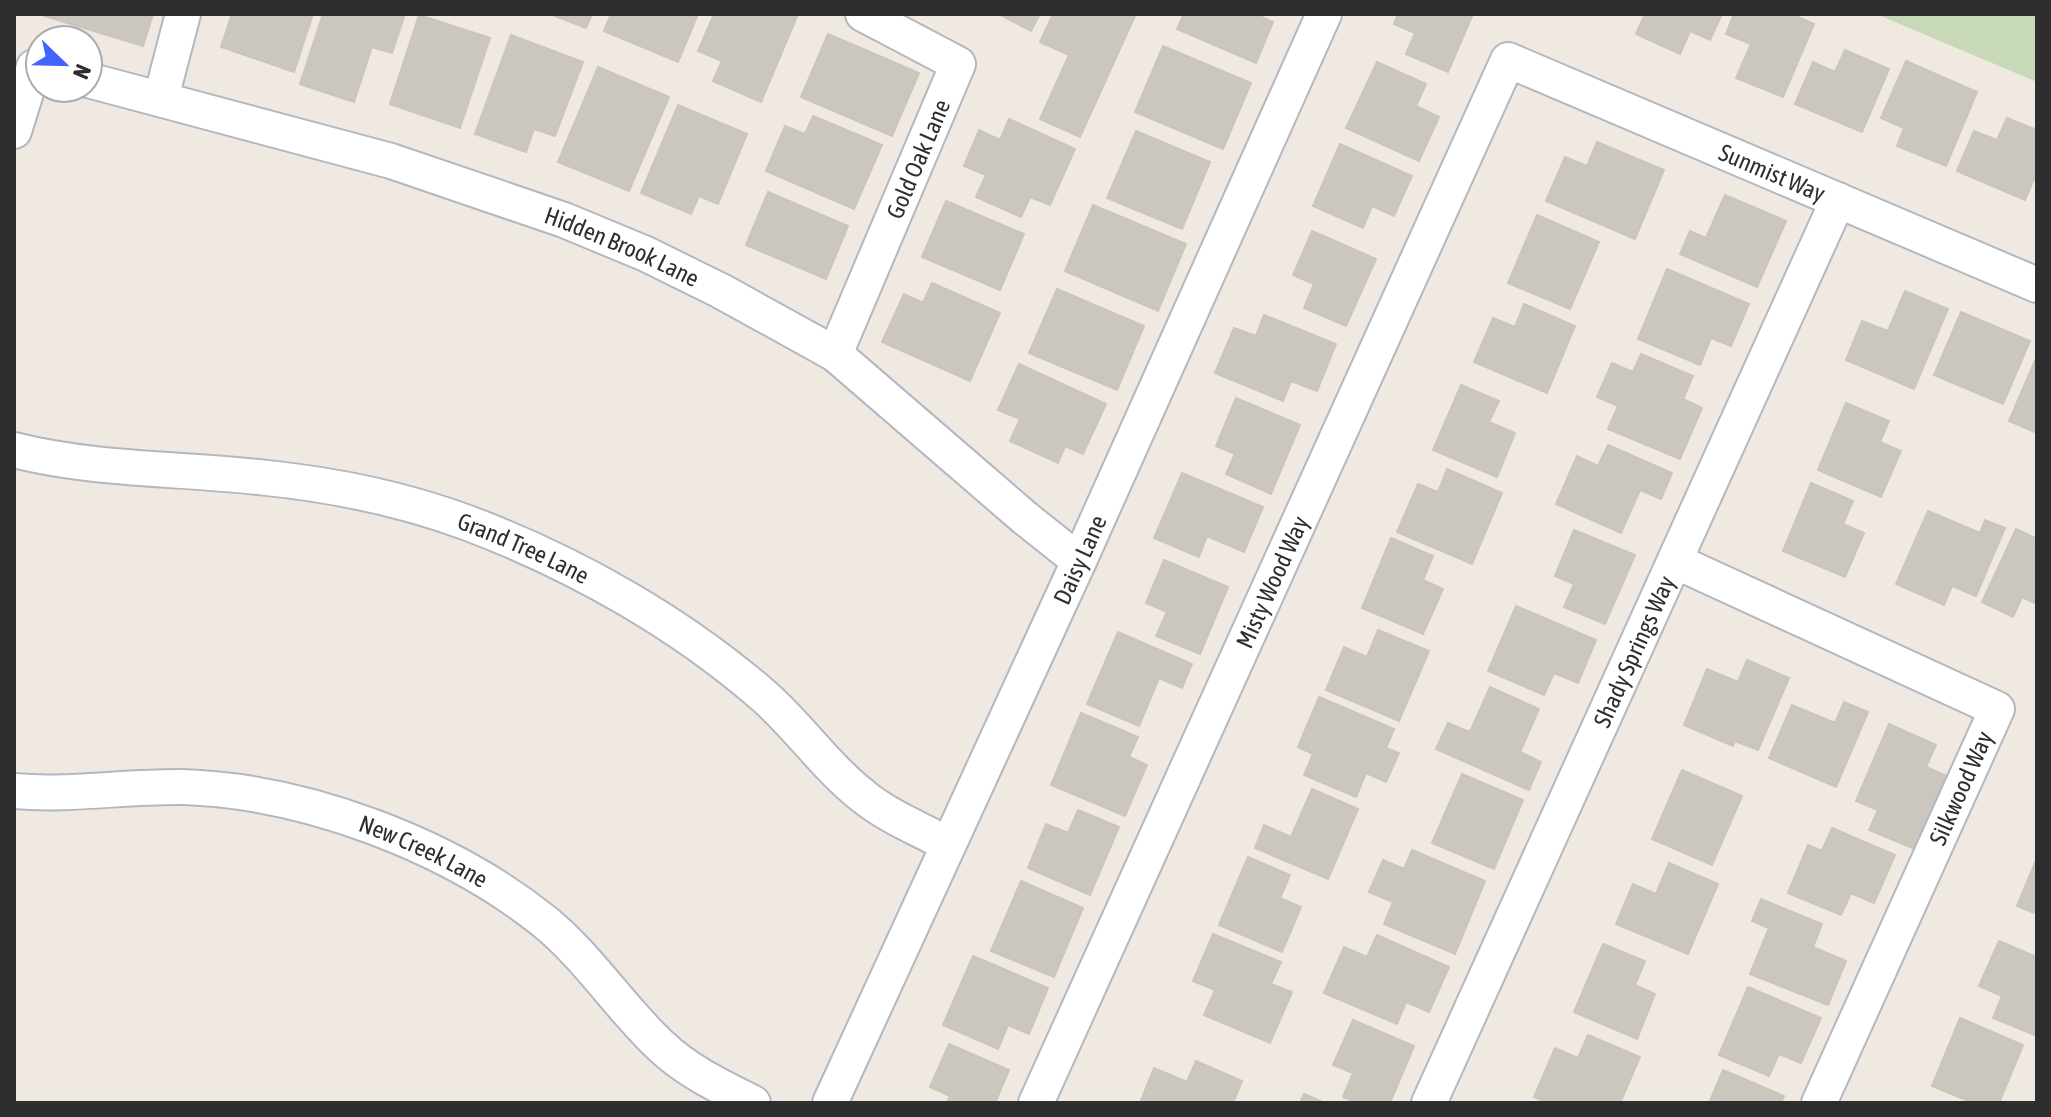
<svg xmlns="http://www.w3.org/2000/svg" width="2051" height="1117" font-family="'Asap Condensed',sans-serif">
	<rect width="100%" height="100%" fill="#efe9e1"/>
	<!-- cemetery -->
	<path fill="#c8d9b8" d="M1876,14H2037V82Z"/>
	<!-- building -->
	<path fill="#cbc7bf" stroke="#cbc5ba" stroke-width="2" d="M45,14H153L143,46L44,16Z
		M232,14H313L294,72L221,47Z
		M323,14H405L392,53L372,47L354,102L300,84Z
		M550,14H592L586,28Z
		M611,14H698L678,62L604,31Z
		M714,14H798L761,102L713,81L722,61L698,51Z
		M999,14H1040L1031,31Z
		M1053,14L1135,16L1080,137L1040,119L1069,55L1040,42Z
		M1184,14H1255L1273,22L1256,63L1177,29Z
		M1398,14H1473L1448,72L1406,54L1415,33L1394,24Z
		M1645,14H1722L1710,40L1690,31L1680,54L1636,34Z
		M1734,14H1791L1814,24L1783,97L1736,78L1751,44L1726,34Z
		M419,15L490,38L460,128L390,104Z
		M828,34L919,73L892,136L801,97Z
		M511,35L583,62L555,136L534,129L526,152L475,134Z
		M1163,46L1251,83L1223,149L1135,112Z
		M1845,50L1889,69L1862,132L1795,104L1813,62L1835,72Z
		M1906,61L1977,92L1946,166L1897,146L1904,128L1881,118Z
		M1377,62L1426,84L1416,106L1439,117L1419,161L1346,128Z
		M598,67L669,97L629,191L558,162Z
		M678,105L747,134L718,204L699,196L691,214L641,193Z
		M813,116L882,145L854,209L766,171L785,126L805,134Z
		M2007,118L2037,130V172L2025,200L1957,171L1974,131L1997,140Z
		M1009,119L1075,149L1050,205L1030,197L1021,217L976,197L986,175L964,166L979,130L1000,140Z
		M1136,131L1210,162L1182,229L1107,198Z
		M1597,142L1664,170L1635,239L1546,201L1565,157L1587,166Z
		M1340,144L1412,176L1394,216L1372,206L1363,228L1313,206Z
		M768,192L848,226L826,279L746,245Z
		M1725,195L1786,221L1757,287L1680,254L1690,231L1706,238Z
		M946,201L1024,234L1000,290L922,257Z
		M1093,205L1186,244L1158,311L1065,271Z
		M1537,215L1599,242L1570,309L1508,283Z
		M1312,231L1376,259L1346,326L1304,308L1314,284L1293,275Z
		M1667,269L1749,304L1731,346L1711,338L1700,365L1638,339Z
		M932,283L1000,313L970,381L882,342L904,294L923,303Z
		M1057,289L1144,326L1117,390L1029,353Z
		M1905,291L1948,309L1914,389L1846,360L1862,321L1888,331Z
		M1524,304L1575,326L1547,393L1474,362L1493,318L1515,327Z
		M1961,312L2030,341L2003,404L1934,375Z
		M1264,315L1336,344L1317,391L1291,381L1283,401L1215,373L1234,328L1256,336Z
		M1641,354L1693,376L1683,399L1702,408L1680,459L1608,429L1618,406L1597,397L1612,363L1633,372Z
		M2037,356V433L2009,421Z
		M1019,364L1106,404L1083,454L1065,446L1058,463L1010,441L1020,419L998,410Z
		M1461,385L1499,401L1489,422L1515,433L1497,477L1433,450Z
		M1236,398L1300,425L1271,494L1226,474L1235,454L1216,446Z
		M1846,403L1889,421L1880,442L1901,451L1881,497L1818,470Z
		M1608,445L1672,473L1661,499L1640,490L1621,533L1556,504L1577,456L1598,466Z
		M1447,469L1502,493L1472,564L1397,532L1418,484L1438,492Z
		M1182,473L1263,507L1244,552L1207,536L1199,557L1154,538Z
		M1811,483L1853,501L1843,524L1864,533L1845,577L1783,551Z
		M1928,511L1980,533L1985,520L2005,528L1976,596L1952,586L1944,605L1896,584Z
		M2016,529L2037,539V604L2022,597L2013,617L1982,602Z
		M1574,530L1635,555L1605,624L1564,607L1574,584L1555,576Z
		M1391,538L1433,556L1423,580L1443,589L1423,634L1362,608Z
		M1164,560L1228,587L1200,654L1156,636L1167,612L1146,603Z
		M1516,606L1596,640L1578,683L1554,673L1544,695L1488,671Z
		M1378,630L1429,651L1399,721L1326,690L1344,647L1367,657Z
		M1118,632L1192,664L1182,688L1159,678L1139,726L1087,704Z
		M1747,660L1789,678L1758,750L1735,741L1733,746L1684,725L1707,669L1738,682Z
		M1490,687L1539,709L1520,752L1541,762L1529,790L1436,749L1448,723L1470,732Z
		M1319,697L1394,729L1386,748L1399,753L1386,782L1366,773L1356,797L1304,775L1313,754L1298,747Z
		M1844,702L1868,712L1836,787L1769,758L1792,705L1835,723Z
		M1081,713L1138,737L1129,757L1147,765L1125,816L1051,785Z
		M1889,724L1936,745L1926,767L1947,776L1915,849L1869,830L1878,810L1856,801Z
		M1682,770L1742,796L1712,865L1652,839Z
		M1462,774L1523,800L1494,869L1432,843Z
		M1312,789L1358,809L1328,879L1255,848L1264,825L1291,837Z
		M1078,810L1119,827L1090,895L1028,868L1046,824L1068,833Z
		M1832,828L1895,855L1874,903L1851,893L1841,915L1788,893L1808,845L1822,851Z
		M1412,850L1485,881L1455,954L1384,924L1393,902L1369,892L1383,860L1404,869Z
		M1248,857L1290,875L1280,898L1301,907L1282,952L1219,925Z
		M2037,858V914L2017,906Z
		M1669,863L1718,884L1688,954L1616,924L1633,884L1656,894Z
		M1021,881L1083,908L1054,977L991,951Z
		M1761,899L1822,924L1813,947L1846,961L1828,1005L1750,974L1769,928L1752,921Z
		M1213,934L1281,962L1271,984L1292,992L1270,1043L1204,1015L1215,990L1193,981Z
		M1377,935L1449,967L1429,1012L1406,1002L1397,1024L1324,993L1344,947L1367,957Z
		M1999,941L2037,957V1036L1993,1018L2002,996L1979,986Z
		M1603,944L1645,961L1635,985L1655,994L1637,1039L1574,1012Z
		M973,956L1048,988L1029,1034L1008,1025L998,1049L943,1025Z
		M1748,987L1821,1018L1801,1063L1779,1054L1769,1076L1719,1055Z
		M1960,1018L2023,1045L1999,1103H1973L1932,1086Z
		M1353,1020L1414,1046L1390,1103H1357L1343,1097L1353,1073L1333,1065Z
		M1588,1035L1640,1057L1620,1103H1549L1534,1097L1555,1048L1578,1058Z
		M949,1044L1009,1070L995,1103H947L950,1096L930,1087Z
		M1196,1061L1242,1081L1233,1103H1140L1154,1068L1187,1082Z
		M1723,1070L1784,1096L1781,1103H1709Z
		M1304,1094L1325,1103H1300Z"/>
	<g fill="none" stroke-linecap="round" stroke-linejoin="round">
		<defs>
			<g id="minor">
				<path id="s1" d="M88,80L391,161L564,220L646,254L721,291L835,354L1025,518L1079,561"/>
				<path d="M161,98L183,14"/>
				<path d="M14,131L34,67"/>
				<path id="s2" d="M835,354L958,64L863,14"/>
				<path id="s3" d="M14,450C97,471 183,468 267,478C335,485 403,499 468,523C574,563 679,622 765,697C800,728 826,767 863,796C887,816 920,829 947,844"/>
				<path d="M1675,561L1997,709L1819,1103"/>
				<path id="s4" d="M14,791C70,796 127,786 183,787C306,791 449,845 545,922C589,958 620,1008 661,1046C687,1071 721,1087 753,1103"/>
				<path id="s5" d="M830,1103L1079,561L1324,14"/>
				<path id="s6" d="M1036,1103L1508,60L2037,285"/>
				<path id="s7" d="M1429,1103L1838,200"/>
			</g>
		</defs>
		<!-- minor casing -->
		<use href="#minor" stroke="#b4b7c1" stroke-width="38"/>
		<!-- minor -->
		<use href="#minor" stroke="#fff" stroke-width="34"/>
	</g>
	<g text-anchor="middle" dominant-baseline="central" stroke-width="7" stroke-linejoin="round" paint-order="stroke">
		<!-- street labels -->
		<g font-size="24" fill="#2e2e2e" stroke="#fff">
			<text stroke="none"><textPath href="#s2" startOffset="212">Gold Oak Lane</textPath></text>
			<text stroke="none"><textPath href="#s6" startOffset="1432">Sunmist Way</textPath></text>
			<text stroke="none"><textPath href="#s1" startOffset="560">Hidden Brook Lane</textPath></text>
			<text stroke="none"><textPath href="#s3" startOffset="522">Grand Tree Lane</textPath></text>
			<text stroke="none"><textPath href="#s5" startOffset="598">Daisy Lane</textPath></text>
			<text stroke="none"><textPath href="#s6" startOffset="572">Misty Wood Way</textPath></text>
			<text stroke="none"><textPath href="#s7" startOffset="496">Shady Springs Way</textPath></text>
			<text transform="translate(1961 788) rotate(-66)">Silkwood Way</text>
			<text stroke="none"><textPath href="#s4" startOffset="420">New Creek Lane</textPath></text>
		</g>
	</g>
	<!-- border -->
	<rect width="2051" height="1117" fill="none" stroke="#2e2e2e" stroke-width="32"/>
	<!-- north arrow -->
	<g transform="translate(64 64) rotate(113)"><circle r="38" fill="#ffffff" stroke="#ababab" stroke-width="2"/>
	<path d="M0-6L14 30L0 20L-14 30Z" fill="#4264fb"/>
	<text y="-12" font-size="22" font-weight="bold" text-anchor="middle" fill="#2e2e2e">N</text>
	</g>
</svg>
